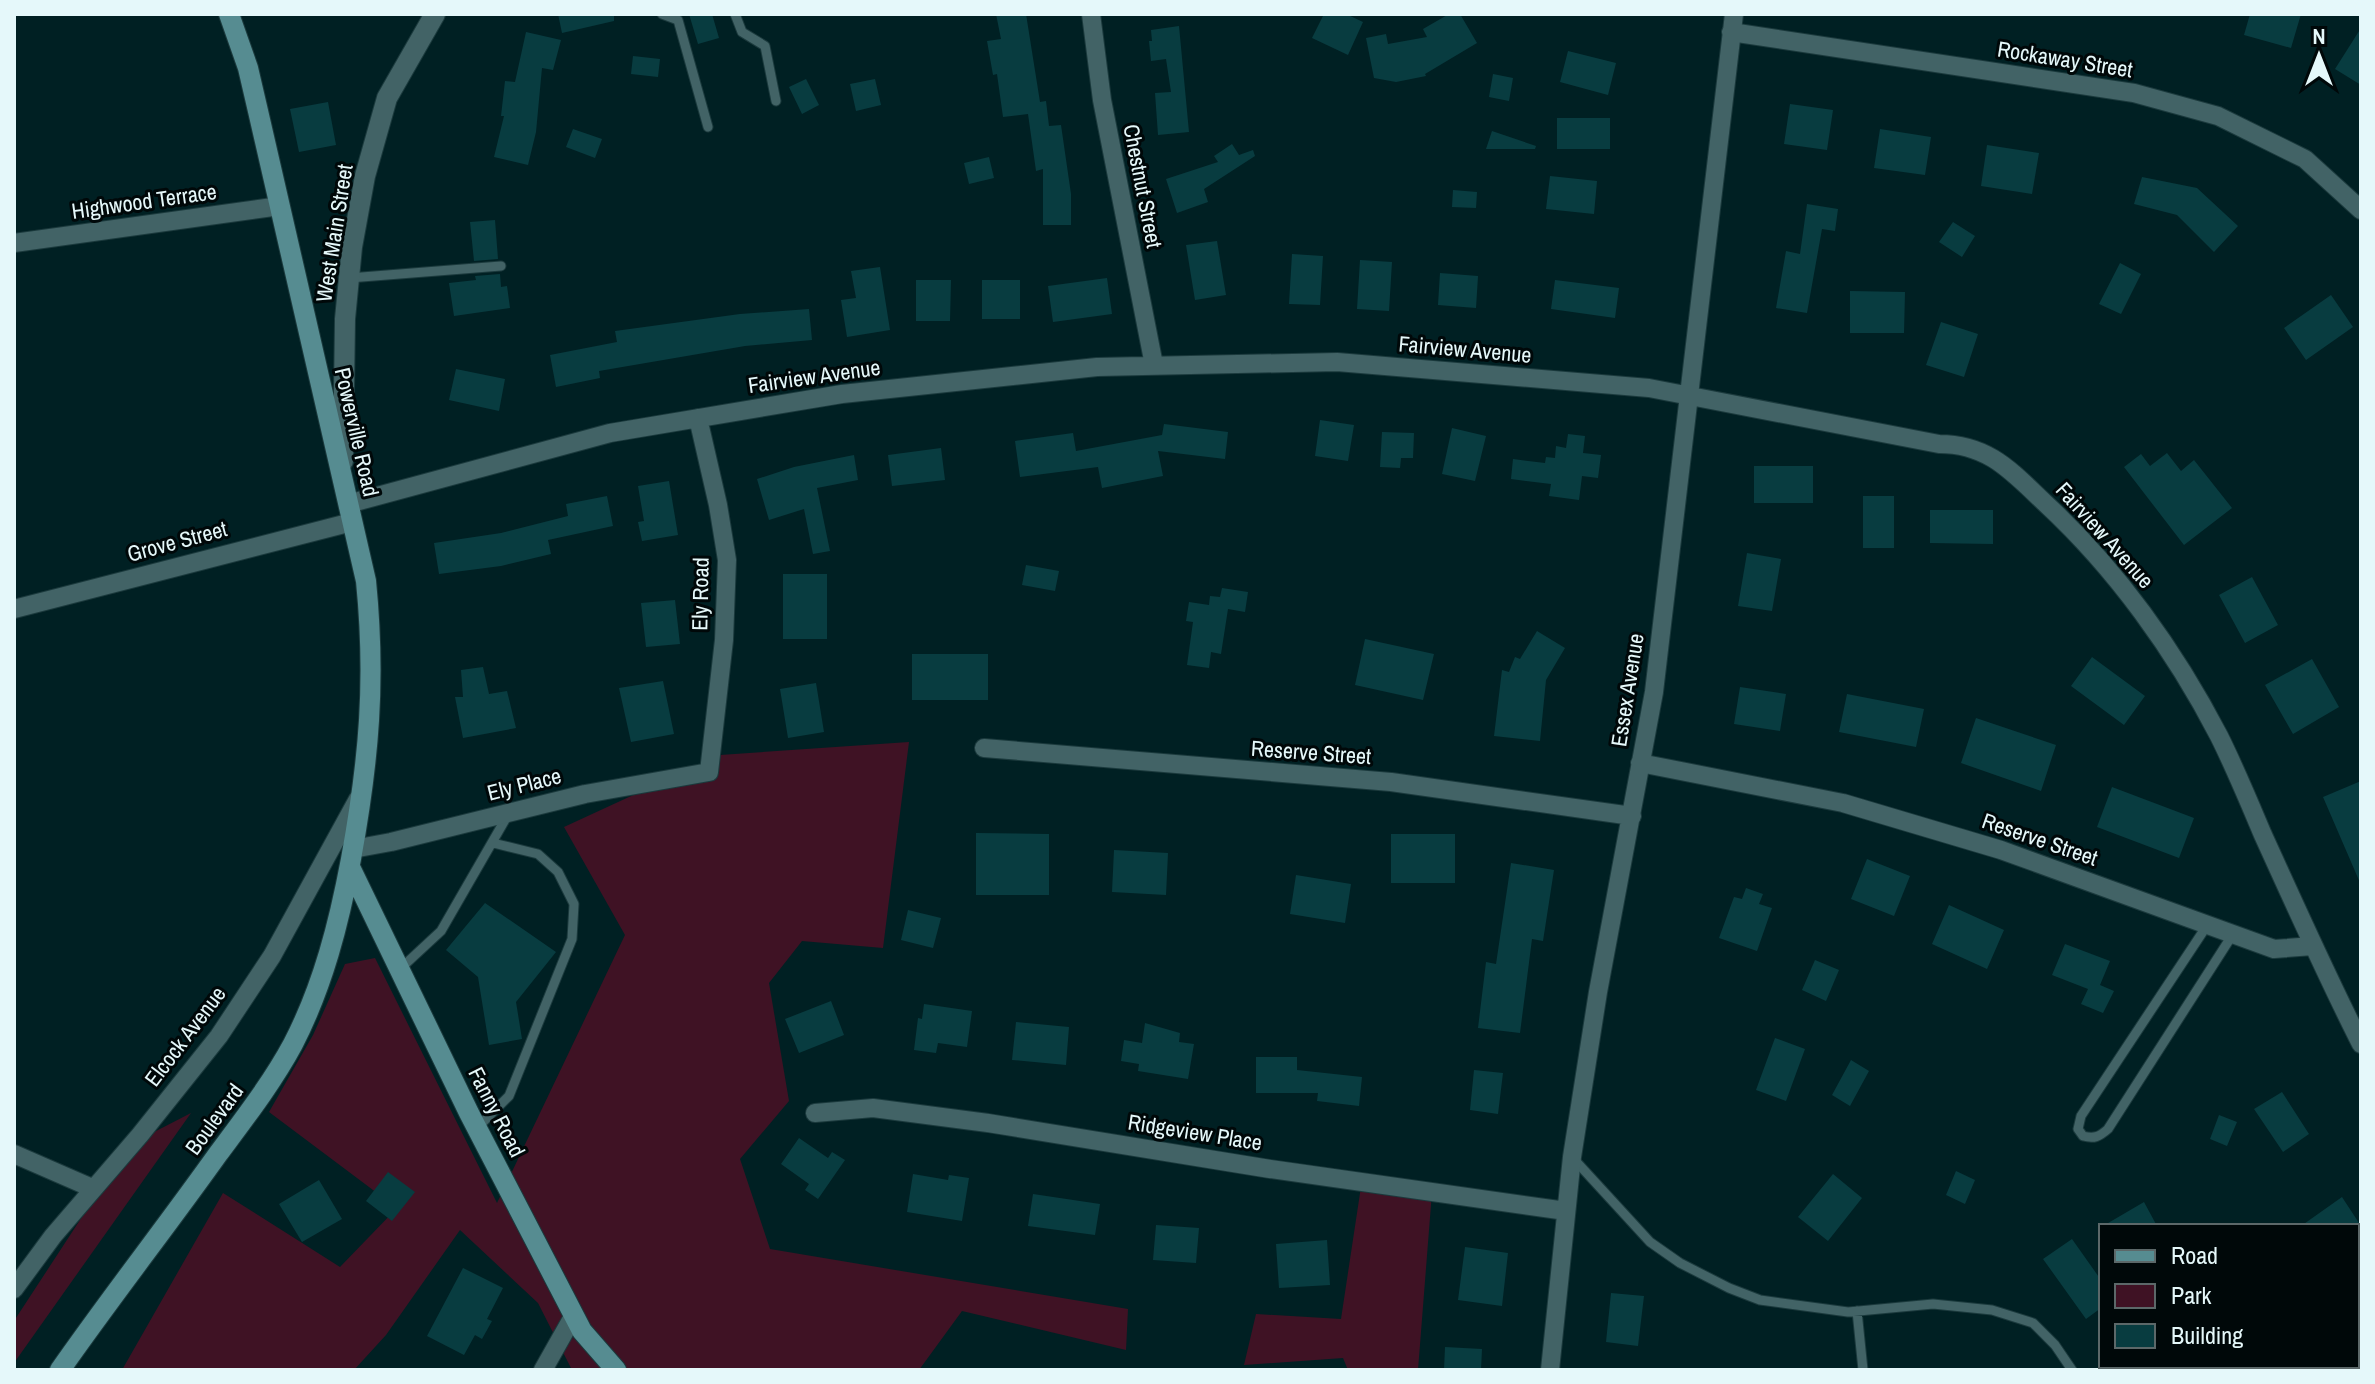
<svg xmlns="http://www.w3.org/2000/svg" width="2375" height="1384" font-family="'Archivo Narrow',sans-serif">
	<rect width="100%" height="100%" fill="#002023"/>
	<!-- green -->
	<path fill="#3f1224" d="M909,742L883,948L802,941L769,983L789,1101L740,1159L770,1249L1128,1309L1126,1350L962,1311L919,1370H572L538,1303L460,1230L386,1335L354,1370H122L223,1193L340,1267L397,1208L269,1112L313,1035L345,964L375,958L497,1203L625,935L564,827L720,755Z
		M191,1113L14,1363V1321L129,1145Z
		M1362,1180L1432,1192L1418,1370H1348L1343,1358L1244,1365L1256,1314L1341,1319Z"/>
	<!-- building -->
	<path fill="#083c40" d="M558,14H614V21L562,33Z
		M689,14H712L719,38L698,44Z
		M996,14H1026L1040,102L1046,101L1049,126L1061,125L1071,194V225H1043V169L1036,171L1028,114L1003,117L997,74L993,75L987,41L1001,39Z
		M1324,14H1346L1363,22L1348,55L1312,38Z
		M1449,14H1460L1477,43L1425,74L1426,76L1396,82L1374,78L1366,38L1386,34L1388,44L1427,37L1423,29Z
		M2250,14H2301L2291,48L2244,35Z
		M1179,26L1189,132L1158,135L1155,93L1171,92L1166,59L1151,61L1149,41H1152L1151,30Z
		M2361,28V85L2335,69Z
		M526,32L561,40L553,70L542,68L536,132L528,165L494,157L504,116H501L505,81L515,82Z
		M1568,51L1616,63L1608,95L1560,82Z
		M633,56L660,59L658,77L631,74Z
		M1493,74L1513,78L1509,101L1489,97Z
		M806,79L819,105L802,114L789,87Z
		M875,79L881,105L856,111L850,84Z
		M328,102L336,145L299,152L290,109Z
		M1790,104L1833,110L1827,150L1784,144Z
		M1557,118H1610V149H1557Z
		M573,129L602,139L595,158L566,147Z
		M1880,129L1931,137L1925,175L1874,168Z
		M1492,131L1536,146L1535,149H1486Z
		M1232,144L1239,155L1253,150L1255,156L1204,189L1208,202L1177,213L1166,179L1218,162L1214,156Z
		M1987,145L2039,153L2032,194L1981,186Z
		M989,157L994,178L969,184L964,163Z
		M1550,176L1597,181L1594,214L1546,209Z
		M2142,177L2197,188L2238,226L2214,252L2177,215L2134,204Z
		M1453,190L1477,192L1476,208L1452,207Z
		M1807,204L1838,209L1835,231L1822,229L1807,313L1776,308L1786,251L1800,254Z
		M495,220L498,259L474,261L470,222Z
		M1953,222L1975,236L1962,257L1939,242Z
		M1217,241L1226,295L1195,300L1186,245Z
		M1292,254L1323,256L1320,305L1289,304Z
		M1360,260L1392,262L1389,311L1357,309Z
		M2120,263L2141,274L2121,314L2099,304Z
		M880,267L890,330L847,337L841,300L856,298L851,271Z
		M1440,273L1478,276L1476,308L1438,305Z
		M500,274L501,287L507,286L510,308L454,316L449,283L476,280L475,276Z
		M1107,278L1112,314L1053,322L1048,286Z
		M916,280H951L950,321H916Z
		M982,280H1020V319H982Z
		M1555,280L1619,288L1615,318L1551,309Z
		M1850,291L1905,292L1904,333H1850Z
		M2331,295L2353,327L2306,360L2284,328Z
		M809,309L812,340L745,346L599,371L600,378L556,387L550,355L617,342L615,331L740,314Z
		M1941,322L1978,334L1964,377L1926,365Z
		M456,369L505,379L499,411L449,400Z
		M1320,420L1354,425L1348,461L1315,456Z
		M1164,424L1228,432L1225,459L1158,451L1163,476L1102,488L1098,467L1020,477L1015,441L1073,433L1076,451L1162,435Z
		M1452,428L1486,436L1475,481L1442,474Z
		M1382,432L1414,433L1413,458H1401L1400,468L1380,467Z
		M1568,434L1585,436L1583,453L1601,455L1598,478L1582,476L1579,500L1549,496L1551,484L1511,479L1513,459L1545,463L1546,457L1555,458L1556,446L1566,448Z
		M941,448L945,480L892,486L888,455Z
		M2167,453L2181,471L2194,460L2232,508L2184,545L2124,467L2141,454L2150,466Z
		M854,455L858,480L817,488L830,551L813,554L804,509L769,520L757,479L794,467Z
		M1754,466H1813V503H1754Z
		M669,481L678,535L642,541L638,522L644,521L638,486Z
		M607,496L613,526L548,540L551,554L501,566L439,574L434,543L501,533L568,516L566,504Z
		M1863,496H1894V548H1863Z
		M1930,510H1993V544L1930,543Z
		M1747,553L1781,559L1772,611L1738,606Z
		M1026,565L1059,571L1055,591L1022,585Z
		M783,574H827V639H783Z
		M2252,577L2278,625L2245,643L2219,595Z
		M1222,588L1248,592L1245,612L1228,609L1221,654L1211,652L1209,668L1187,665L1193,622L1186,621L1189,602L1209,605L1210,596L1220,597Z
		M675,600L680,644L646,647L641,603Z
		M1537,631L1565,648L1546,680L1540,741L1494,736L1502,670L1509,672L1515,657L1520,659Z
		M1365,639L1434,654L1423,700L1355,685Z
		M912,654H988V700H912Z
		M2092,657L2145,696L2124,725L2071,686Z
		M2312,659L2339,707L2293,734L2265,685Z
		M483,667L489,694L507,691L516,728L463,738L455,697H463L461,670Z
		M663,681L674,734L631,742L619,688Z
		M816,683L824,732L788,738L780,689Z
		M1740,687L1786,694L1780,731L1734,724Z
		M1847,694L1924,709L1916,747L1839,732Z
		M1976,718L2056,745L2041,791L1961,763Z
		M2361,781V885L2323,797Z
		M2112,787L2194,818L2179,858L2097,827Z
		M976,833L1049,834V895H976Z
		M1391,834H1455V883H1391Z
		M1114,850L1168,853L1166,895L1112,892Z
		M1867,859L1910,876L1894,916L1851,899Z
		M1511,863L1554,870L1543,941L1532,939L1520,1033L1478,1028L1486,962L1496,964Z
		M1296,875L1351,884L1345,923L1290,914Z
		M1746,888L1763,894L1759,904L1772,908L1757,951L1719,938L1734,897L1742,899Z
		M485,903L556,952L516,1002L522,1039L489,1045L478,977L446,950Z
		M1949,905L2004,930L1987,969L1932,944Z
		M908,910L941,918L933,948L901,940Z
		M2065,944L2110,961L2100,985L2114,991L2103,1013L2081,1004L2088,989L2052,975Z
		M1815,960L1839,970L1826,1001L1802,990Z
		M831,1001L844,1035L799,1053L785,1019Z
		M924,1004L972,1011L967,1047L938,1043L936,1053L914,1050L918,1018L922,1019Z
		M1016,1022L1069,1027L1066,1065L1012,1060Z
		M1145,1023L1180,1033L1179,1042L1194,1044L1188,1079L1138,1071L1139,1064L1121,1061L1124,1040L1142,1043Z
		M1775,1038L1805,1049L1786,1101L1756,1090Z
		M1256,1057H1297V1070L1362,1077L1359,1106L1317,1101L1318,1093H1256Z
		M1851,1060L1869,1071L1850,1106L1832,1095Z
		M1474,1070L1503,1073L1498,1114L1470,1110Z
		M2282,1092L2309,1134L2283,1152L2254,1109Z
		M2219,1115L2237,1122L2227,1146L2210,1139Z
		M799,1138L828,1158L832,1152L845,1160L818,1199L805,1190L809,1184L781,1164Z
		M1956,1171L1975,1180L1965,1204L1946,1195Z
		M388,1172L415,1192L392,1221L366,1201Z
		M913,1174L948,1180L949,1175L969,1178L962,1221L907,1212Z
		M1833,1174L1862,1198L1828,1241L1798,1217Z
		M319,1180L342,1219L302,1242L279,1204Z
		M1033,1194L1100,1204L1095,1235L1028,1226Z
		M2342,1197L2361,1226H2301Z
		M2144,1202L2157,1226H2103Z
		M1156,1225L1199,1228L1196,1263L1153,1260Z
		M2072,1239L2101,1280V1308L2086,1319L2043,1259Z
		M1327,1240L1330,1285L1279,1288L1276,1244Z
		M1465,1247L1508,1253L1502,1306L1458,1300Z
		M463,1268L503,1288L487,1319L492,1321L482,1339L475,1335L464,1355L427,1336Z
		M1611,1293L1644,1296L1638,1346L1606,1342Z
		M1445,1347L1482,1349L1481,1370H1444Z"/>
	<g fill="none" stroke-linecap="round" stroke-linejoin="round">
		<defs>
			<path id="service" d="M662,14L678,20L708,127
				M735,14L742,32L765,46L776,101
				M349,278L501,266
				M2208,924L2081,1116L2078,1129L2083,1136C2094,1139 2099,1137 2108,1129L2233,934
				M400,969L441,931L509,813
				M478,1127L509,1096L572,939L574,904L558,872L538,854L493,843
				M1572,1157L1650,1242L1680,1263L1729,1288L1760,1300L1848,1312L1933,1304L1992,1310L2033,1323L2055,1345L2072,1370
				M1857,1311L1863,1370"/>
			<path id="minor" d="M1091,14L1102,100L1154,365
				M1731,32L2134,93L2218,116L2305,159L2361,210
				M14,243L280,206
				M348,504L610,433L842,394L1097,367L1337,362L1649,388L1939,444C1989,444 2012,472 2046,504C2116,569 2175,651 2219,736C2235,768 2249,802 2263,835C2295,905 2326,975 2361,1044
				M14,609L352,522
				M984,748L1391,782L1632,816
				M1640,763L1843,803L2001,850L2274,949L2313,946
				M353,849L391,842L585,794L709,772L724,640L727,560L718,505L698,418
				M815,1113L873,1108L988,1123L1270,1169L1566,1211
				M14,1154L92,1188
				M14,1289L53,1236L140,1135L219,1036L272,956L358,799
				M543,1370L574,1315
				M1550,1370L1572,1157L1598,992L1654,692L1734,14"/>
			<path id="tertiary" d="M343,461L345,319L352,247L365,176L387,98L435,14"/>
			<path id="secondary" d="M350,867L469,1113L582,1331L616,1370
				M60,1370C111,1297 166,1227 218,1154C244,1119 272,1083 293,1044C323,986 339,923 351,859C369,760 376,681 366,581L258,111L248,68L229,14"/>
		</defs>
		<!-- service casing -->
		<use href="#service" stroke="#1b3a3d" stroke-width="11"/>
		<!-- minor casing -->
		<use href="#minor" stroke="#1b3a3d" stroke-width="20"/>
		<!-- tertiary casing -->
		<use href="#tertiary" stroke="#1b3a3d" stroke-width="22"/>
		<!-- secondary casing -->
		<use href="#secondary" stroke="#1b3a3d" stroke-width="22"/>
		<!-- service -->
		<use href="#service" stroke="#426366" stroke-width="9"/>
		<!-- minor -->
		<use href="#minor" stroke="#426366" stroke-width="18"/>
		<!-- tertiary -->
		<use href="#tertiary" stroke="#426366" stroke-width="20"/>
		<!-- secondary -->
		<use href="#secondary" stroke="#568c91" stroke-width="20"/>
	</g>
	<g text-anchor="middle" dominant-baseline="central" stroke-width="6" stroke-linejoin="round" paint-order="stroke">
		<!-- street labels -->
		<g font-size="22" fill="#e5f8fa" stroke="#000809">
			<text transform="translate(2065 59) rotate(9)">Rockaway Street</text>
			<text transform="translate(1143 186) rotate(79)">Chestnut Street</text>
			<text transform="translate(144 201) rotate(-8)">Highwood Terrace</text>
			<text transform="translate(334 233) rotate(-81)">West Main Street</text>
			<text transform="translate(1465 349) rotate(5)">Fairview Avenue</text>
			<text transform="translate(814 376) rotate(-8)">Fairview Avenue</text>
			<text transform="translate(357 432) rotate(77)">Powerville Road</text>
			<text transform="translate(2105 535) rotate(48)">Fairview Avenue</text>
			<text transform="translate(177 541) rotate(-15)">Grove Street</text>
			<text transform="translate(700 594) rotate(-89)">Ely Road</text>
			<text transform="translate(1627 690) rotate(-81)">Essex Avenue</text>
			<text transform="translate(1311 752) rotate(4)">Reserve Street</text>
			<text transform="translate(524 784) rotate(-14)">Ely Place</text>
			<text transform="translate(2040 839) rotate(19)">Reserve Street</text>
			<text transform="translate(185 1036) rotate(-53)">Elcock Avenue</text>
			<text transform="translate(497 1112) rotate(63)">Fanny Road</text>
			<text transform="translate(214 1119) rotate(-54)">Boulevard</text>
			<text transform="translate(1195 1132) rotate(9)">Ridgeview Place</text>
		</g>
	</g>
	<!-- border -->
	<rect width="2375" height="1384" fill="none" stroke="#e5f8fa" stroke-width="32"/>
	<!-- legend -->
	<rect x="2099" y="1224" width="260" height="144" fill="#000809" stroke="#5c6869" stroke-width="2"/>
	<rect x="2115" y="1250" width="40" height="12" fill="#568c91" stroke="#5c6869" stroke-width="2"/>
	<text x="2171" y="1264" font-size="24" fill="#e5f8fa">Road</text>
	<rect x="2115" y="1284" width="40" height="24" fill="#3f1224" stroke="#5c6869" stroke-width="2"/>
	<text x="2171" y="1304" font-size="24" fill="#e5f8fa">Park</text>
	<rect x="2115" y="1324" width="40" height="24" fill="#083c40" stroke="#5c6869" stroke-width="2"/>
	<text x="2171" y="1344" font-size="24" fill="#e5f8fa">Building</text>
	<!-- north arrow -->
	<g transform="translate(2319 56)" stroke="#000809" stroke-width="6" paint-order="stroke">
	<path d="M0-6L14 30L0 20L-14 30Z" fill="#e5f8fa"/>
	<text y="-12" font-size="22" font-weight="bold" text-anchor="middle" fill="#e5f8fa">N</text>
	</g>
</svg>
